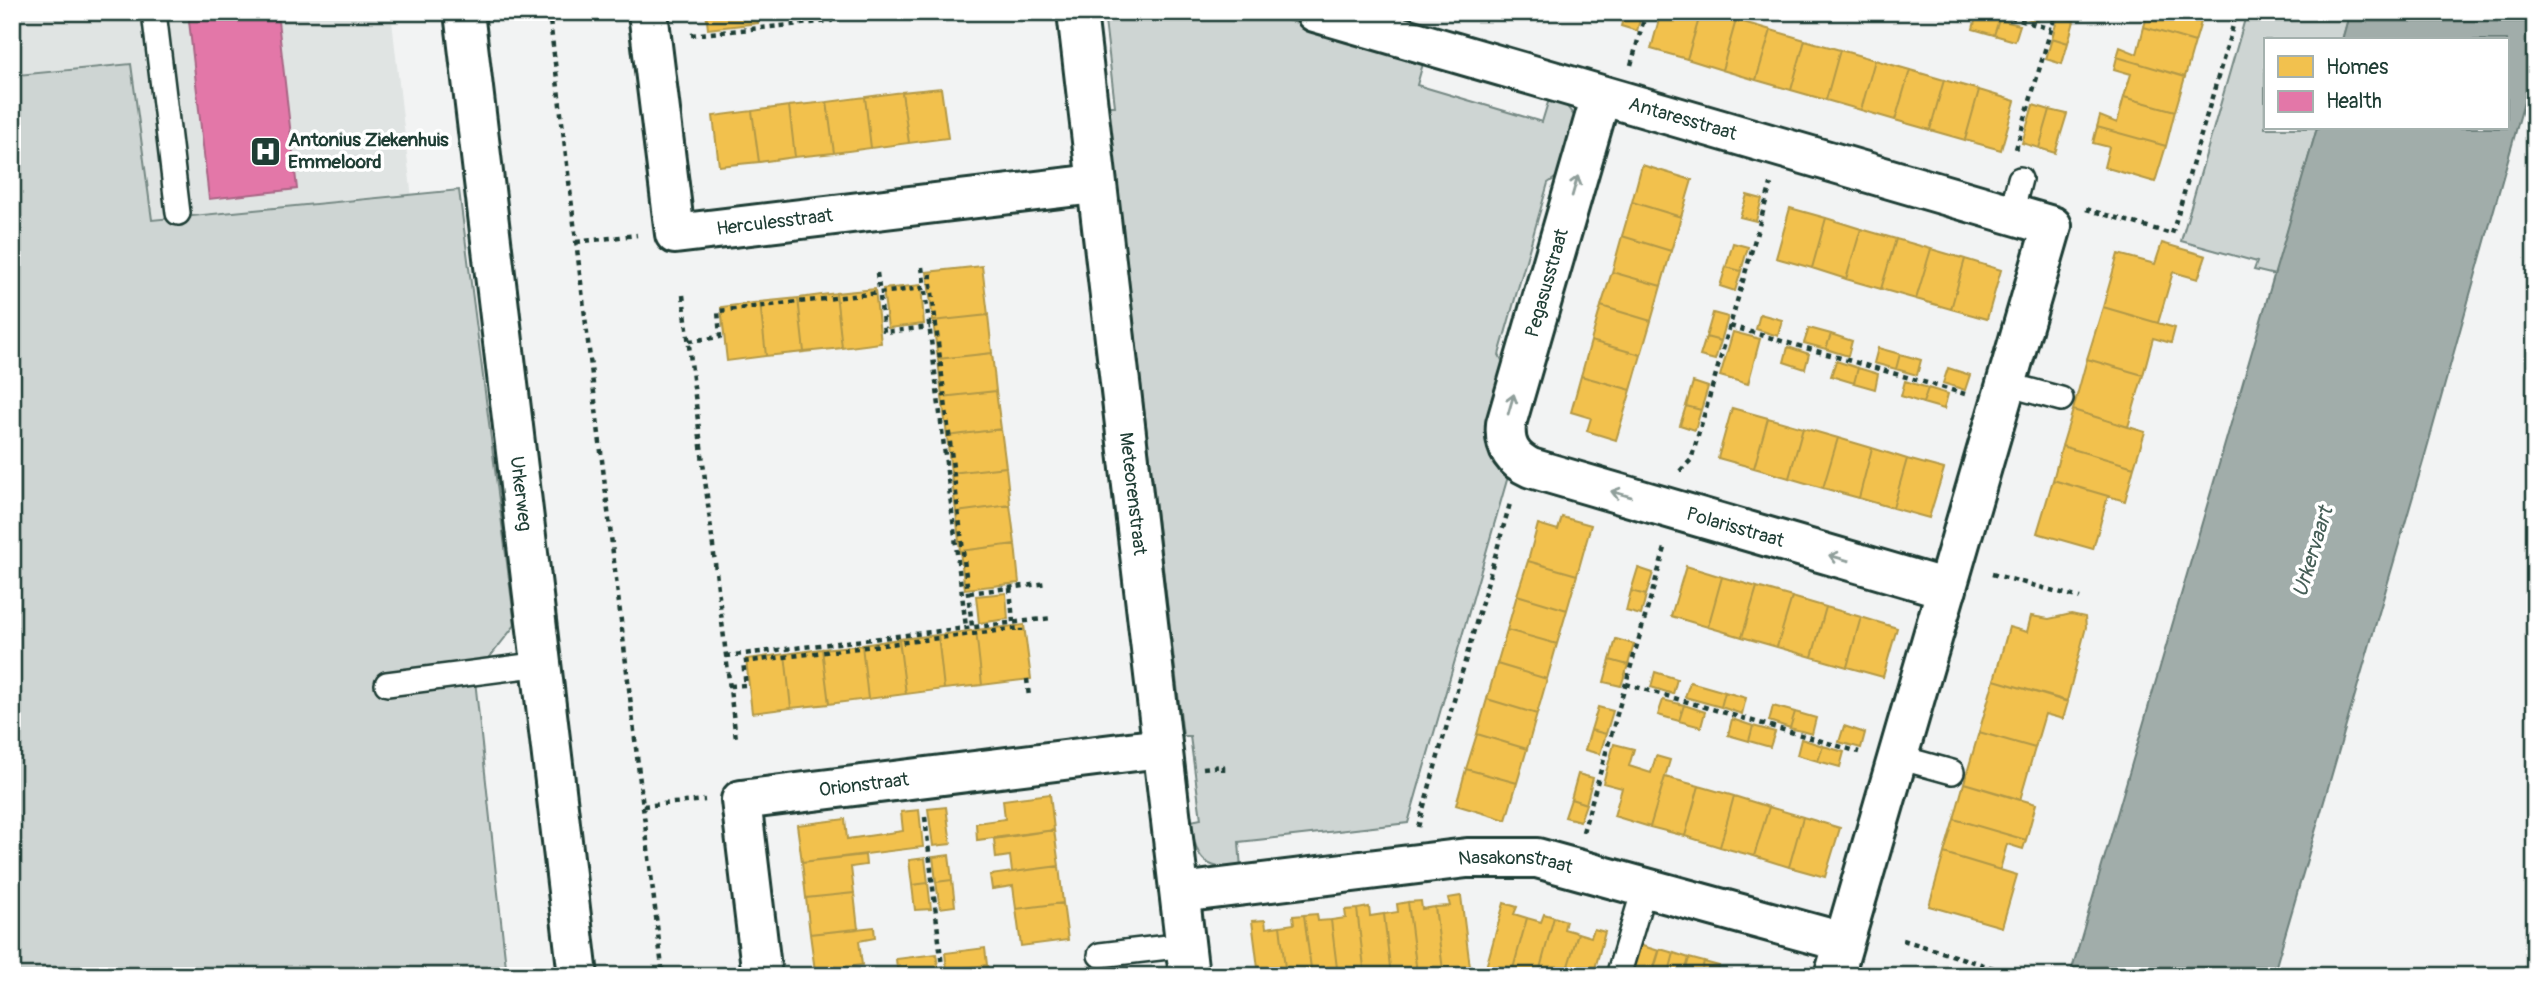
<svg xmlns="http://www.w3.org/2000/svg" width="2547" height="988" font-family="Pangolin,sans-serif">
	<rect width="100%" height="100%" fill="#f2f3f3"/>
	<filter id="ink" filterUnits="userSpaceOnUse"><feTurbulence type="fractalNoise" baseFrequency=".0143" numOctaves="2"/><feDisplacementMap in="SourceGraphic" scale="14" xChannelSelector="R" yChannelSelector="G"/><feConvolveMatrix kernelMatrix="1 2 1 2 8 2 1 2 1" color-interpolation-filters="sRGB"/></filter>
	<g filter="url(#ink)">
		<!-- built -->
		<path fill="#e0e4e3" d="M12,12H391L414,217L131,229L12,86Z"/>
		<!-- green -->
		<path fill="#ced5d3" stroke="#768984" stroke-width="2" d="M1104,12H1260L1424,60L1417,85L1542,122L1550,96L1565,104L1575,117L1568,169L1548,183L1499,355L1509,373V473L1408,823L1239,842L1241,869C1202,869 1196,859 1191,821L1201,819L1190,736H1183L1108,106H1115Z
			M2247,12H2350L2342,40H2265V128H2317L2275,275L2254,270L2257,262L2181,241Z
			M12,37L18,75L131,64L152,220L459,190L515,625L489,658L381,676L475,680L507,976H12Z"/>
		<!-- water -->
		<path fill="#a1adaa" stroke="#6d807b" stroke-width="2" d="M2350,12H2535V63L2425,455L2273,976H2070L2317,128H2507V40H2342Z"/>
		<!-- homes -->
		<path fill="#f2c14e" stroke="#b39946" stroke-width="2" d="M706,12H757L758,23L708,29Z
			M1625,12H1642L1637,31L1621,26Z
			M1661,12H1701L1687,59L1651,49Z
			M1701,12L1736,20L1722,70L1687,59Z
			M2016,12H2040L2037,21L2015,15Z
			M2148,12H2204L2195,42L2144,27Z
			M1977,13L1999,20L1994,35L1973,29Z
			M2058,17L2074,21L2068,43L2052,38Z
			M1736,20L1771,30L1756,80L1722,70Z
			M1999,20L2020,25L2015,41L1994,35Z
			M2144,27L2195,42L2185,77L2117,57L2120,47L2137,54Z
			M1771,30L1805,40L1791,90L1756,80Z
			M2052,38L2068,43L2062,64L2046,59Z
			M1805,40L1840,50L1826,100L1791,90Z
			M1840,50L1875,60L1861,110L1826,100Z
			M2117,57L2185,77L2175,111L2124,97L2131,74L2114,69Z
			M1875,60L1910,70L1895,120L1861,110Z
			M1910,70L1944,80L1930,130L1895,120Z
			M1944,80L1979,90L1965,140L1930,130Z
			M941,88L948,138L909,143L902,92Z
			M1979,90L2015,101L2001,150L1965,140Z
			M902,92L909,143L871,148L865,97Z
			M865,97L871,148L834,153L827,102Z
			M2124,97L2175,111L2166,146L2097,127L2100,116L2117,123Z
			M827,102L834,153L795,157L789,106Z
			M2033,105L2050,110L2039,148L2022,143Z
			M789,106L795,157L759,162L752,111Z
			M2050,110L2067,114L2055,153L2039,148Z
			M752,111L759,162L719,166L713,116Z
			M2097,127L2166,146L2155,182L2104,167L2109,147L2093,143Z
			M1642,165L1692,180L1681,217L1632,202Z
			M1747,195L1762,199L1756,221L1740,217Z
			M1632,202L1681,217L1671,251L1622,236Z
			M1790,208L1826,218L1812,268L1776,258Z
			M1826,218L1861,229L1846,279L1812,268Z
			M1861,229L1896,239L1881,289L1846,279Z
			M1622,236L1671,251L1661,286L1612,272Z
			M1896,239L1931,249L1916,299L1881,289Z
			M1733,243L1748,247L1741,271L1726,267Z
			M2162,243L2206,256L2198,279L2173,272L2158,323L2103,307L2118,254L2155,264Z
			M1931,249L1965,259L1951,309L1916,299Z
			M1965,259L2001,270L1987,319L1951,309Z
			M982,266L988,315L933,321L927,272Z
			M1726,267L1741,271L1735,291L1720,286Z
			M1612,272L1661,286L1651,321L1601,306Z
			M921,285L924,324L888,328L883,289Z
			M875,289L881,343L842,348L836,293Z
			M836,293L842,348L804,352L798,298Z
			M798,298L804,352L766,356L760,302Z
			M760,302L766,356L727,361L721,307Z
			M1601,306L1651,321L1641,355L1591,341Z
			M2103,307L2175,328L2171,343L2153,338L2143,375L2087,359Z
			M1713,313L1728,317L1721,341L1706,337Z
			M1760,314L1782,320L1778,336L1756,329Z
			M988,315L992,353L938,359L933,321Z
			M1809,328L1831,334L1826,349L1804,343Z
			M1733,332L1760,339L1748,384L1720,376Z
			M1831,334L1852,341L1848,356L1826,349Z
			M1706,337L1721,341L1715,360L1700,356Z
			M1591,341L1641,355L1631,390L1581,376Z
			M1788,347L1809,354L1805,369L1784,362Z
			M1878,348L1900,354L1896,369L1874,363Z
			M992,353L996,391L942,397L938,359Z
			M1900,354L1921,360L1917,375L1896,369Z
			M2087,359L2143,375L2128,427L2073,410Z
			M1836,361L1858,368L1854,383L1831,376Z
			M1858,368L1878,374L1875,389L1854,383Z
			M1948,368L1970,375L1965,390L1943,383Z
			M1581,376L1631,390L1616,440L1587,431L1591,418L1571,412Z
			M1905,381L1928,388L1923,403L1901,396Z
			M1693,382L1708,387L1701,410L1686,406Z
			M1928,388L1948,394L1944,409L1923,403Z
			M996,391L1001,429L947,436L942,397Z
			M1686,406L1701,410L1695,430L1680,425Z
			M1732,408L1768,418L1754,468L1718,458Z
			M2073,410L2145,432L2134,467L2062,446Z
			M1768,418L1803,428L1789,478L1754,468Z
			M1803,428L1838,438L1823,488L1789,478Z
			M1001,429L1006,467L951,473L947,436Z
			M1838,438L1872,448L1859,498L1823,488Z
			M2062,446L2134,467L2125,501L2053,480Z
			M1872,448L1907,459L1893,508L1859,498Z
			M1907,459L1944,469L1929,518L1893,508Z
			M1006,467L1010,505L956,512L951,473Z
			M2053,480L2108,496L2093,549L2037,533Z
			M1010,505L1015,544L960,551L956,512Z
			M1562,517L1591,525L1577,575L1528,561L1538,524L1558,530Z
			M1015,544L1019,583L965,589L960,551Z
			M1528,561L1577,575L1567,610L1517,595Z
			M1686,566L1722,577L1708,627L1671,616Z
			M1638,568L1653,573L1646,595L1631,591Z
			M1722,577L1757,587L1742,637L1708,627Z
			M1757,587L1792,597L1777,647L1742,637Z
			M1631,591L1646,595L1641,615L1626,611Z
			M1006,593L1008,619L979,623L976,596Z
			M1517,595L1567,610L1557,644L1507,630Z
			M1792,597L1826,607L1812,657L1777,647Z
			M1826,607L1861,617L1847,667L1812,657Z
			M2071,614L2085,617L2086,627L2067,701L1994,680L2009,627L2027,632L2031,616L2049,619Z
			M1861,617L1897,628L1883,677L1847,667Z
			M1024,625L1031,679L982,685L976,630Z
			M976,630L982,685L944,689L938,635Z
			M1507,630L1557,644L1547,679L1497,664Z
			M938,635L944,689L906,694L899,639Z
			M899,639L906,694L868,699L862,645Z
			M1616,639L1634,644L1628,665L1610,660Z
			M862,645L868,699L829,704L822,649Z
			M822,649L829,704L791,708L785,654Z
			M785,654L791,708L752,713L746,659Z
			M1610,660L1628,665L1621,686L1604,682Z
			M1497,664L1547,679L1537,714L1487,699Z
			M1655,672L1677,679L1673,694L1651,687Z
			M1994,680L2068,702L2063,719L2045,714L2035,748L1979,732Z
			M1690,682L1725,692L1721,707L1685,697Z
			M1725,692L1746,698L1742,714L1721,707Z
			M1487,699L1537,714L1527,749L1477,734Z
			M1663,700L1684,705L1679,721L1658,715Z
			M1684,705L1705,712L1701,727L1679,721Z
			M1773,706L1795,712L1790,728L1769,721Z
			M1598,707L1613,711L1606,734L1591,730Z
			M1795,712L1816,718L1812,734L1790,728Z
			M1732,719L1753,726L1749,741L1728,735Z
			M1753,726L1775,732L1770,747L1749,741Z
			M1844,726L1865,733L1861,748L1839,742Z
			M1591,730L1606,734L1600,754L1585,750Z
			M1979,732L2035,748L2020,800L1964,783Z
			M1477,734L1527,749L1517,783L1466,769Z
			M1801,739L1823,746L1818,761L1797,755Z
			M1614,744L1634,749L1629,766L1651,773L1656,756L1670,760L1650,827L1614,816L1622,788L1603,783Z
			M1823,746L1844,752L1840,767L1818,761Z
			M1466,769L1517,783L1506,820L1456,805Z
			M1578,774L1593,778L1586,804L1571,799Z
			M1665,777L1699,786L1685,836L1650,827Z
			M1964,783L2036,804L2026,840L1954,819Z
			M1699,786L1734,796L1720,847L1685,836Z
			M1050,794L1054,830L977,840L976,823L1005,819L1003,800Z
			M1734,796L1769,807L1754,856L1720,847Z
			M1571,799L1586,804L1580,821L1565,817Z
			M946,807L951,844L933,846L928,809Z
			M1769,807L1803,817L1789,867L1754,856Z
			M919,810L923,847L802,862L797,825L845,819L847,839L903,831L901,812Z
			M1803,817L1840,828L1825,877L1789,867Z
			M1954,819L2026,840L2023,849L2007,844L2000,870L1944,853Z
			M1054,830L1059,866L1012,872L1010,856L996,858L994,839Z
			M1944,853L2017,875L2002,927L1929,906Z
			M865,855L866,865L851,867L854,893L806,898L802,862Z
			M949,855L952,880L936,882L933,857Z
			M925,858L928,883L912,885L909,860Z
			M1059,866L1063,903L1016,909L1013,886L992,889L990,875Z
			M952,880L955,906L940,908L936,882Z
			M928,883L931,909L915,910L912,885Z
			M854,893L858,929L810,934L806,898Z
			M1461,896L1470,967L1443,970L1435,907L1450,906L1448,898Z
			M1421,901L1422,909L1435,907L1443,970L1417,973L1408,902Z
			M1408,902L1417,973L1391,976L1384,914L1398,912L1397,904Z
			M1063,903L1068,940L1021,946L1016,909Z
			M1504,903L1517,907L1514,914L1527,918L1511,976L1485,971Z
			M1369,907L1370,916L1384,914L1391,976H1365L1357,909Z
			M1357,909L1365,976H1338L1331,920L1346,918L1345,910Z
			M1317,914L1318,921L1331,920L1338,976H1312L1304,915Z
			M1544,914L1554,917L1538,976H1511L1527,918L1541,922Z
			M1304,915L1312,976H1286L1280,926L1294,924L1293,916Z
			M1554,917L1566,921L1564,929L1578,933L1565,976H1538Z
			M1265,920L1266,928L1280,926L1286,976H1259L1252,921Z
			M874,927L875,938L859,941L862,965L815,971L810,934Z
			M1594,929L1605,932L1593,976H1565L1578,933L1591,937Z
			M1639,945L1659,951L1651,976L1632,970Z
			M985,948L987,965L947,970L945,953Z
			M1660,949L1674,953L1668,976H1652Z
			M1674,953L1689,958L1684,976H1668Z
			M936,954L939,972L898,976L896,959Z
			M1689,958L1704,962L1700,976H1684Z
			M1704,962L1719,966L1716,976H1700Z
			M987,965L989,976H948L947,970Z
			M1072,970V976H1025Z"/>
		<!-- health -->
		<path fill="#e377a8" stroke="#a86685" stroke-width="2" d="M188,12H277L297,189L209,199Z"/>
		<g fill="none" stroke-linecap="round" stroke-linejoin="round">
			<defs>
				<path id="lane" d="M154,12L178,213
					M2011,214L2020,179
					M2006,384L2061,399
					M387,684L542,664
					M1898,757L1952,772
					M1100,955L1185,945
					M1618,976L1645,886"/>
				<g id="street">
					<path id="s1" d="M648,12L675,234L1095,184"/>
					<path id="s2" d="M1077,12L1189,976"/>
					<path id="s3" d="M1315,12L2052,226L1834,976"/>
					<path id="s4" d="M1601,96L1506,424C1504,445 1511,459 1531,468L1947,589"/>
					<path id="s5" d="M1180,893L1467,858H1537L1843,942"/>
					<path id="s6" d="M762,976L741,800L1161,748"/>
				</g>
				<g id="secondary">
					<path id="s7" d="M464,12L578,976"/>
				</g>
			</defs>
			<!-- lane casing -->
			<use href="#lane" stroke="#1f3d34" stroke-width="28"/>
			<!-- street casing -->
			<use href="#street" stroke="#1f3d34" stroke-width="44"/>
			<!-- secondary casing -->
			<use href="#secondary" stroke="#1f3d34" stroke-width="44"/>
			<!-- path -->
			<path stroke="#1f3d34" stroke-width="4.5" stroke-dasharray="5 5" stroke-linecap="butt" d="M549,12L663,976
				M1991,12L2051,29
				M691,35L831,21L830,12
				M1631,65L1646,12
				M2016,149L2056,12
				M2086,209L2172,234L2237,12
				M576,242L637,235
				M922,267L924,282
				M877,273L879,288
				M933,276H930L972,626
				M925,291L966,627
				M683,295L736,739
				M880,297L884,332L930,327
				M1730,326L1965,394
				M689,341L720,337L718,311L932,287
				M1680,471L1691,460L1771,184
				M1992,574L2080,598
				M1010,588L1013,622
				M969,593L1048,583
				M726,656L1052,618
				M1027,679L1029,697
				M1626,684L1859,752
				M730,686L746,685L743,662L1021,628V631
				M1203,768L1223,766V774
				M643,806L705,800
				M925,817L943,976
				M1418,827L1511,500
				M1583,832L1665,548
				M1903,940L2003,971"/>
			<!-- lane -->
			<use href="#lane" stroke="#fff" stroke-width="23"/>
			<!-- street -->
			<use href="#street" stroke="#fff" stroke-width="38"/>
			<!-- secondary -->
			<use href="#secondary" stroke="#fff" stroke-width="38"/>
		</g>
		<!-- one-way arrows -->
		<defs><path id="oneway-shaft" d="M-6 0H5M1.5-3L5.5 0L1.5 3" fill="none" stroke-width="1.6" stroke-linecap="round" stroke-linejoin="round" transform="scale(1.75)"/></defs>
		<g stroke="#8f9e9a">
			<use href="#oneway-shaft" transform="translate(1575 186) rotate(-74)"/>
			<use href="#oneway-shaft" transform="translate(1511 404) rotate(-74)"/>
			<use href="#oneway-shaft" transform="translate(1621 494) rotate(-164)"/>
			<use href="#oneway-shaft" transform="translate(1839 558) rotate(-164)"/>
		</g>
	</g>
	<!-- icons -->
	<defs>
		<symbol id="hospital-square" viewBox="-11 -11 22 22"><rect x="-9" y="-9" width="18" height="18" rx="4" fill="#1f3d34" stroke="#fff"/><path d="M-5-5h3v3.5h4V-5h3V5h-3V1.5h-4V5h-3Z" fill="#fff"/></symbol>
	</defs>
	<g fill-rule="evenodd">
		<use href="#hospital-square" x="248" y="134" width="35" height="35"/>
	</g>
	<g text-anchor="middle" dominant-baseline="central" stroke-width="7" stroke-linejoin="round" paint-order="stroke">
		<!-- street labels -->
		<g font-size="19" fill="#1f3d34" stroke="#fff">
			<text stroke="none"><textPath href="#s3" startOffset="383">Antaresstraat</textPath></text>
			<text stroke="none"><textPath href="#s1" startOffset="324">Herculesstraat</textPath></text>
			<text transform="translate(1547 283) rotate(-74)">Pegasusstraat</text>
			<text stroke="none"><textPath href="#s7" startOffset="485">Urkerweg</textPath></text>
			<text stroke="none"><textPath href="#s2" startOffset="485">Meteorenstraat</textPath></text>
			<text stroke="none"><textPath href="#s4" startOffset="609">Polarisstraat</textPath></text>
			<text stroke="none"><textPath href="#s6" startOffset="301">Orionstraat</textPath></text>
			<text stroke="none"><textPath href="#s5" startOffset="338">Nasakonstraat</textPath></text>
		</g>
		<!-- poi labels -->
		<g font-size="19" font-weight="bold" fill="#1f3d34" stroke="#fff" text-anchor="start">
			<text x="288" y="140">Antonius Ziekenhuis<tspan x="288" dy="22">Emmeloord</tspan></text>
		</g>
		<!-- water labels -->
		<g font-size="21" font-style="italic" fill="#465f57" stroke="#fff">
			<text transform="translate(2313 552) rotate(-73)">Urkervaart</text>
		</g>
	</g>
	<!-- margin -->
	<rect width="2547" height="988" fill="none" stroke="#fff" stroke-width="42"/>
	<rect x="21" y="21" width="2505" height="946" fill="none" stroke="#1f3d34" stroke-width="2.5" filter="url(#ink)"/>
	<!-- legend -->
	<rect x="2264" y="38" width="245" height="91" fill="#ffffff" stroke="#a5b1ae" stroke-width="2"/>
	<rect x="2278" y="56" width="35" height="21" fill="#f2c14e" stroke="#a5b1ae" stroke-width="2"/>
	<text x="2326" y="74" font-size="21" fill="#1f3d34">Homes</text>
	<rect x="2278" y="91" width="35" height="21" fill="#e377a8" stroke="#a5b1ae" stroke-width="2"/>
	<text x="2326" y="108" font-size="21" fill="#1f3d34">Health</text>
</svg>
